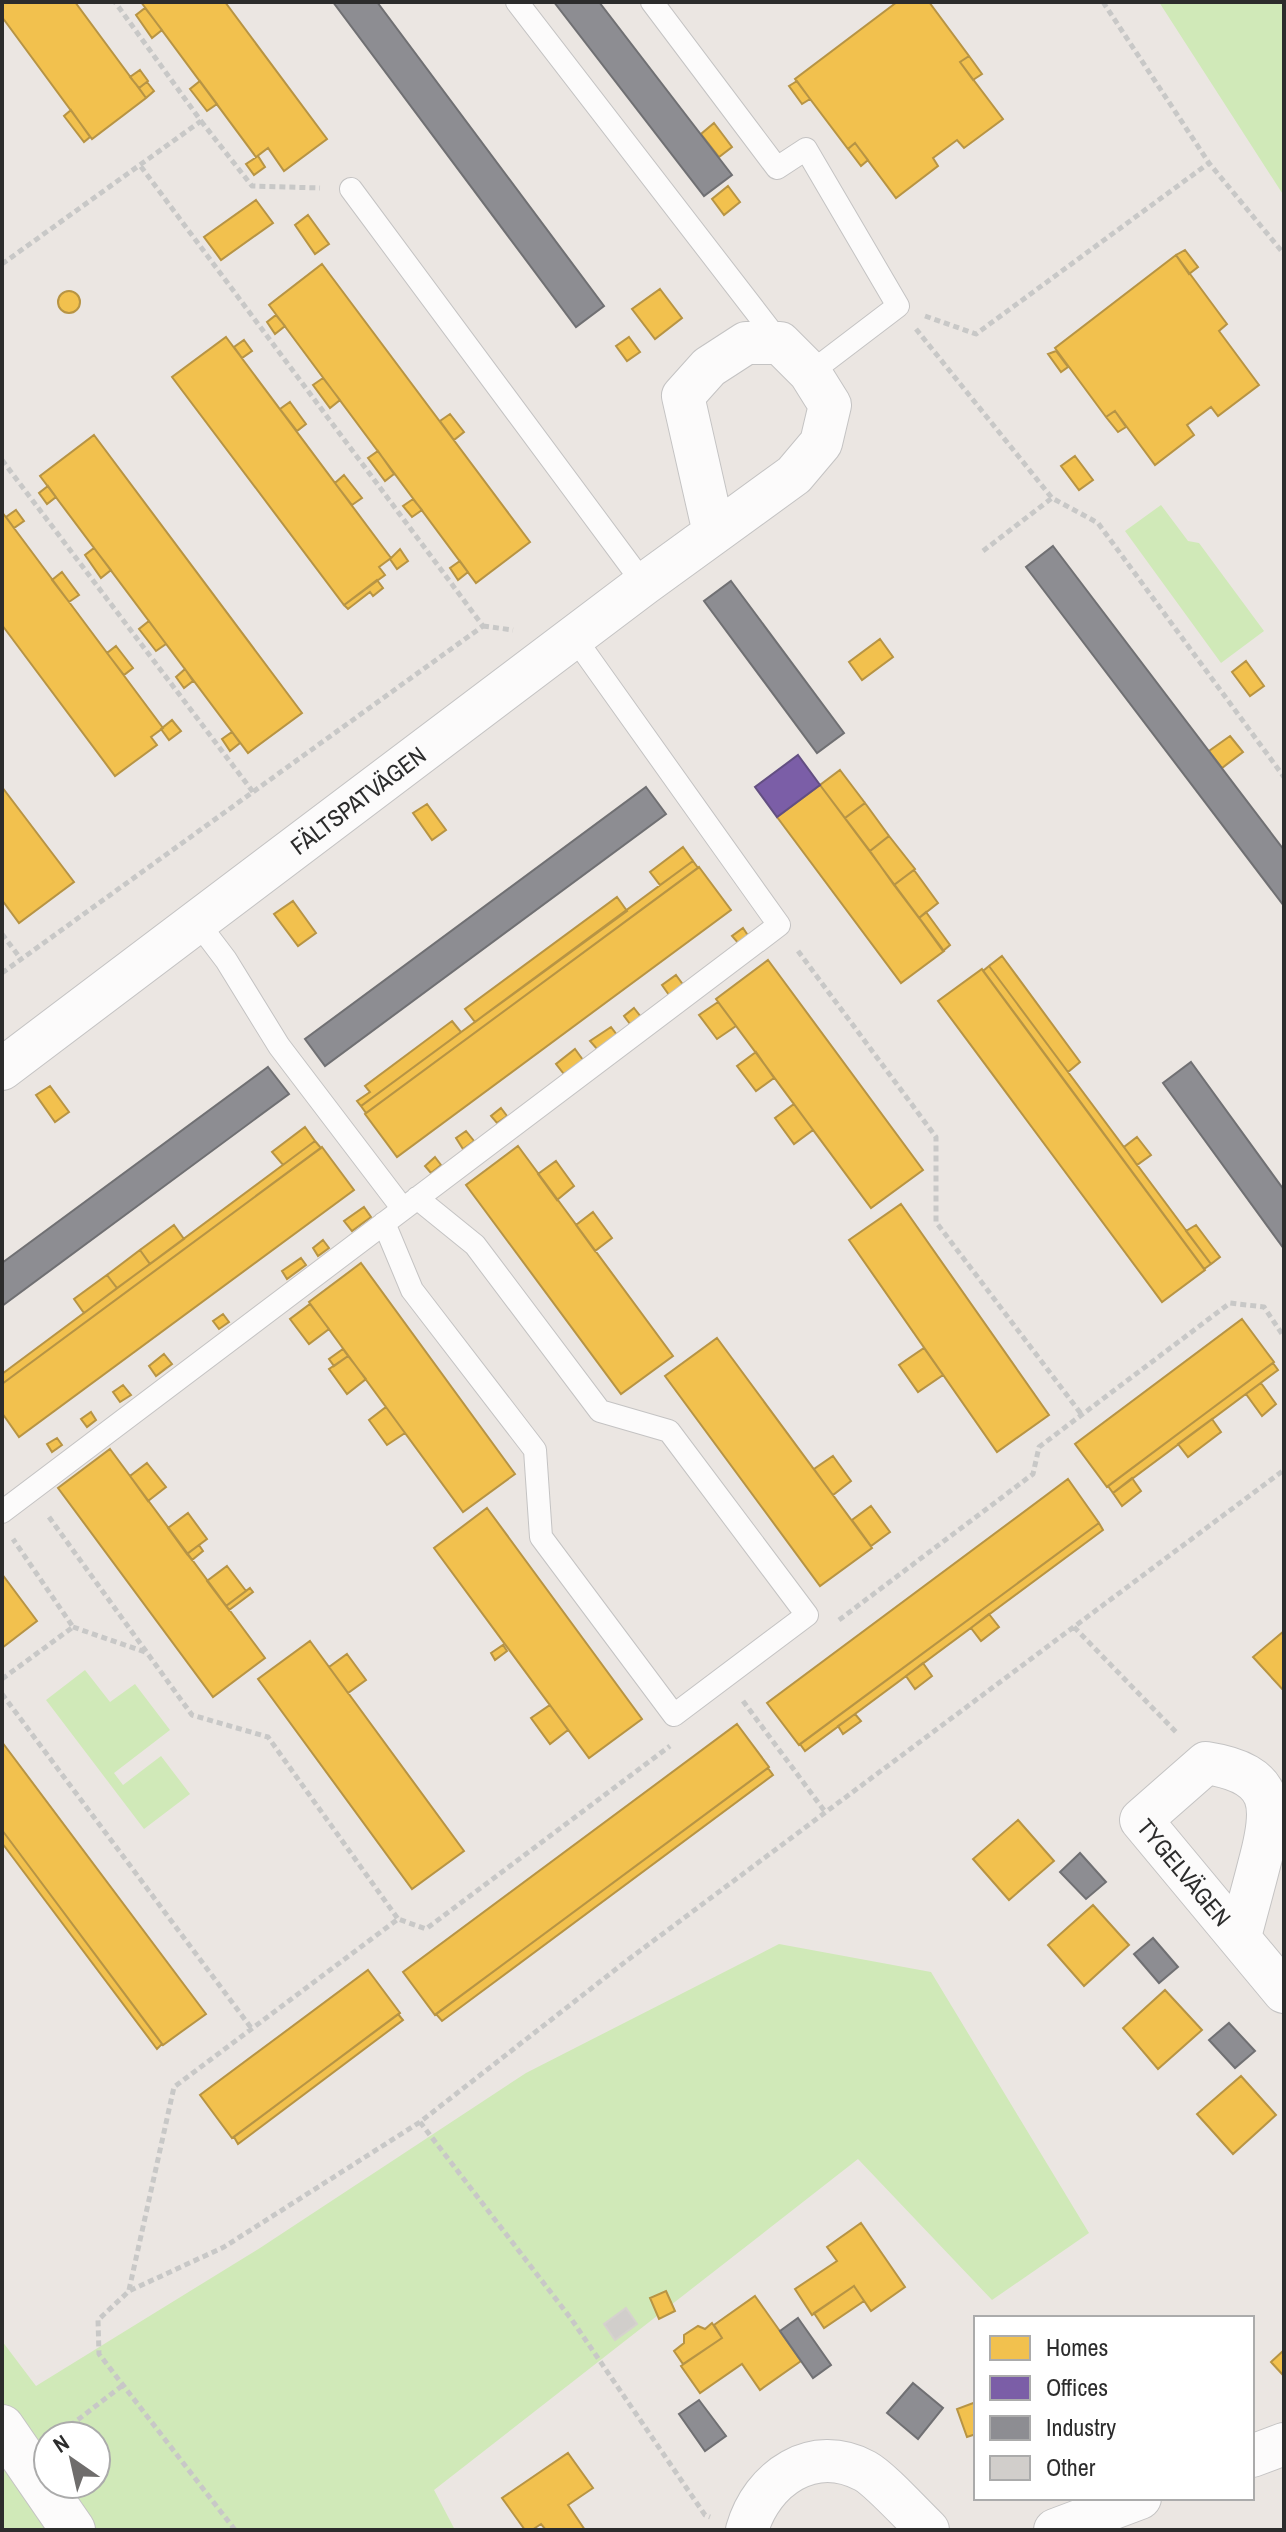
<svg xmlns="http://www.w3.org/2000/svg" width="1286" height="2532" font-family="'Archivo Narrow',sans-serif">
	<rect width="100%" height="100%" fill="#ebe6e2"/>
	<!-- green -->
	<path fill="#d0e9b8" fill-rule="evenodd" d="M1159,2H1284V196Z
		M1161,505L1188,541L1199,543L1264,631L1221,663L1125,531Z
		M85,1670L110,1702L135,1684L170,1730L114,1773L123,1785L161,1756L190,1794L144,1829L46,1700Z
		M779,1944L931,1972L1089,2233L992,2300L858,2159L434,2490L455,2530H2V2341L36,2386L260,2248L526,2073ZM48,2436H96V2484H48Z"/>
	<!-- homes -->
	<path fill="#f2c14e" stroke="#b79444" stroke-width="2" d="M2,2H75L146,98L92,139L2,17Z
		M141,2H225L327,139L284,171L268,148L256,157Z
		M897,2H929L969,56L960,62L1003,119L964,148L957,140L933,158L938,166L896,198L855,143L848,149L795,79Z
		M145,8L162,30L152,38L136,15Z
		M969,56L982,74L973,80L960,62Z
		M140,70L148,81L139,88L130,77Z
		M200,81L217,104L207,111L190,89Z
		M797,81L810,99L802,104L789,86Z
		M147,82L154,91L146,98L139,88Z
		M71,110L90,137L84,142L64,116Z
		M714,123L732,147L719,157L701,134Z
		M855,143L868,160L861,166L848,149Z
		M258,156L265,167L254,175L246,164Z
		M728,186L740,202L724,215L712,199Z
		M256,200L273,223L221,260L204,237Z
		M308,215L329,244L315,254L295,225Z
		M1185,250L1198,267L1189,274L1176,255Z
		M1176,255L1227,324L1219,331L1259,385L1218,416L1211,407L1187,425L1194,435L1155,465L1115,411L1106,417L1055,348Z
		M322,264L530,542L476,583L269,305Z
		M660,289L682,318L655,339L632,309Z
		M58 302a11 11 0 1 1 22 0a11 11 0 1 1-22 0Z
		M276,315L285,326L275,334L267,322Z
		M226,337L391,558L379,567L385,575L344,605L172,377Z
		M629,337L640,352L627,361L616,346Z
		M244,340L252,351L242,358L234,347Z
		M1056,351L1068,367L1061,372L1048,354Z
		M323,378L340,400L330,408L313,385Z
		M290,402L306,424L297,431L280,409Z
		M1115,411L1126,427L1118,432L1106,417Z
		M450,414L464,432L454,440L440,421Z
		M94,435L302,713L248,753L40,476Z
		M378,451L394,474L385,481L368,458Z
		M1075,456L1093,480L1079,490L1061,466Z
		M344,475L362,498L352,505L335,483Z
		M48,486L56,497L47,504L39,493Z
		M413,499L422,510L412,517L403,506Z
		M16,510L24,521L14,528L6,517Z
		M2,512L163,728L151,737L157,745L115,776L2,625Z
		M94,548L111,570L101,578L85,555Z
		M400,549L408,561L397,569L390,559Z
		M460,561L468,572L458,580L450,568Z
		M62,572L79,595L69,602L52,580Z
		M377,580L383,588L373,596L370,592L348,609L344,605Z
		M149,621L166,644L156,651L139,629Z
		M880,639L893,657L862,680L849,662Z
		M116,646L133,668L124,675L107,653Z
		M1246,661L1264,686L1250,696L1232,672Z
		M185,669L193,681L184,688L176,677Z
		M172,720L181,731L169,740L161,729Z
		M232,732L240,743L230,751L222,739Z
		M1230,736L1243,752L1222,768L1209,751Z
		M840,770L865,803L845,818L820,785Z
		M820,785L944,951L901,983L777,817Z
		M2,787L74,882L19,923L2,900Z
		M865,803L889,836L870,851L845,818Z
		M427,804L446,830L432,840L413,813Z
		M889,836L915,869L894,885L870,851Z
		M683,847L693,861L660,885L650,872Z
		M693,861L698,868L366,1113L361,1106Z
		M699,867L731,910L397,1157L365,1114Z
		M914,870L938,903L919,918L894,885Z
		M617,897L627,911L475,1022L465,1009Z
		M293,901L316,933L298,946L274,914Z
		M926,912L950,945L943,951L919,918Z
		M743,928L749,937L739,944L732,936Z
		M1002,956L1080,1062L1068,1072L989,966Z
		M768,960L923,1170L871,1208L716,999Z
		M989,966L1211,1264L1204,1269L983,971Z
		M982,969L1205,1270L1162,1302L938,1001Z
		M676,975L684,986L669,995L662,985Z
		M718,1002L736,1026L717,1039L699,1015Z
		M634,1008L641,1017L630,1024L624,1016Z
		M452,1021L461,1032L361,1106L357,1101L370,1092L365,1086Z
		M611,1027L617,1035L597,1049L590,1041Z
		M575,1049L583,1060L564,1074L556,1064Z
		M756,1052L774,1078L756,1091L737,1066Z
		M50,1086L69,1112L55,1122L36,1095Z
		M794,1104L813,1130L794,1144L775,1118Z
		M501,1108L507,1116L497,1123L491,1116Z
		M305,1127L315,1141L283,1165L272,1152Z
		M466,1131L474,1141L463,1149L456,1138Z
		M1137,1137L1151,1155L1137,1165L1124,1147Z
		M315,1141L321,1148L2,1384V1374Z
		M518,1146L673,1356L621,1394L466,1185Z
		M322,1147L354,1190L19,1437L2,1413V1384Z
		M435,1157L441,1165L431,1173L425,1166Z
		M556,1161L574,1186L557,1200L538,1174Z
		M901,1204L1049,1415L997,1452L849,1240Z
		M364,1207L371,1217L352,1231L344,1221Z
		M593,1212L612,1238L595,1251L576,1225Z
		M174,1225L184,1239L150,1264L140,1250Z
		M1196,1225L1220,1257L1211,1264L1186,1231Z
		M323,1240L329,1248L318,1256L313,1248Z
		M140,1250L150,1264L117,1288L107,1275Z
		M301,1258L306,1265L287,1279L282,1271Z
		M361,1263L515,1474L463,1512L309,1302Z
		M107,1275L117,1288L84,1313L74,1299Z
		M310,1304L329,1329L309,1344L290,1319Z
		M223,1314L229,1322L219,1329L213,1321Z
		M1242,1319L1274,1362L1107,1487L1075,1444Z
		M717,1338L872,1548L820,1586L665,1376Z
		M924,1348L943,1375L918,1392L899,1365Z
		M343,1349L348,1356L334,1366L329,1359Z
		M164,1354L172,1364L156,1376L149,1366Z
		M348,1356L366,1379L347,1394L329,1369Z
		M1273,1363L1278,1370L1113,1493L1108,1486Z
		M1261,1383L1276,1404L1262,1416L1246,1394Z
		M123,1385L131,1395L120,1402L113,1392Z
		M386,1407L405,1433L387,1445L369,1420Z
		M91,1412L96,1420L87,1427L81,1419Z
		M1212,1419L1221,1432L1188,1457L1178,1444Z
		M57,1438L62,1445L52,1452L47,1444Z
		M110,1449L265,1658L213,1697L58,1488Z
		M833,1456L851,1481L833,1495L814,1469Z
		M147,1463L166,1487L148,1501L130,1476Z
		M1132,1478L1141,1491L1122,1506L1113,1493Z
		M1068,1479L1099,1523L799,1745L767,1703Z
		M871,1506L890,1532L871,1546L852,1520Z
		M487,1508L642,1719L589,1758L434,1548Z
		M188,1513L207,1539L187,1554L168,1528Z
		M1099,1523L1103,1530L805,1751L800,1744Z
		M199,1545L203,1551L192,1560L187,1554Z
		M227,1566L246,1591L226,1606L207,1581Z
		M2,1574L37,1621L2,1648Z
		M250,1588L253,1592L229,1610L226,1606Z
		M989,1614L999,1627L981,1641L971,1628Z
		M1284,1631V1691L1253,1657Z
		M310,1641L464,1851L412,1889L258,1679Z
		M503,1645L507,1651L495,1660L491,1653Z
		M347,1654L366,1680L348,1693L329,1667Z
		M923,1663L932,1676L915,1689L906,1676Z
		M550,1705L568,1730L550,1744L531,1718Z
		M855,1714L861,1721L843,1734L838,1726Z
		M737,1724L769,1767L435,2015L403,1972Z
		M2,1742L206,2014L163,2045L2,1830Z
		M768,1768L773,1775L442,2021L436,2014Z
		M1018,1820L1054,1861L1009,1900L973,1859Z
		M2,1830L162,2044L157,2049L2,1843Z
		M1093,1905L1129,1945L1084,1986L1048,1945Z
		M368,1970L400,2013L232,2138L200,2095Z
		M1165,1990L1202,2030L1158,2069L1123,2028Z
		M398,2014L403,2020L238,2144L234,2137Z
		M1241,2076L1276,2115L1233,2154L1197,2114Z
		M861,2223L905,2287L871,2311L854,2286L812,2315L795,2289L837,2261L827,2247Z
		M854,2286L864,2301L824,2328L814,2313Z
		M666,2291L675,2311L659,2319L650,2298Z
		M755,2296L801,2361L760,2390L742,2364L700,2393L681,2366L722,2338L714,2325Z
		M712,2323L722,2338L683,2364L674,2351L684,2343V2335L698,2326L705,2329Z
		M1284,2350V2372L1282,2374L1271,2362Z
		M976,2402V2434L967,2437L957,2409Z
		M568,2453L593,2488L568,2505L585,2530H546L541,2524L532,2530H525L502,2498Z"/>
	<!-- offices -->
	<path fill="#7b5ea7" stroke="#634f82" stroke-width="2" d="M798,755L820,785L777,817L755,787Z"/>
	<!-- industry -->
	<path fill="#8d8d92" stroke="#707073" stroke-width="2" d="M333,2H377L604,306L576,327Z
		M554,2H599L732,175L704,196Z
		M1053,546L1284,850V906L1026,567Z
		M731,581L844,733L817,753L704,601Z
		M646,787L666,814L325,1066L305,1039Z
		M1191,1062L1284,1190V1249L1163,1083Z
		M268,1067L289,1094L2,1306V1263Z
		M1080,1853L1106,1882L1086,1899L1060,1872Z
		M1153,1938L1178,1967L1159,1983L1134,1954Z
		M1229,2023L1255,2051L1235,2068L1209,2040Z
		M798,2318L831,2365L813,2378L780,2331Z
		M913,2383L943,2408L918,2439L887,2413Z
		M699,2400L726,2436L705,2451L679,2414Z"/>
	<!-- building -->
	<path fill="#d1cecb" stroke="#d6d2ce" stroke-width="2" d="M626,2308L637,2324L615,2340L604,2324Z"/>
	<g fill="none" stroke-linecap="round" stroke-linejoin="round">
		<defs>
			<path id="lane" d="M517,2L780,343
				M652,2L777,168L806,149L898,306L810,373
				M351,189L644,584
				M198,923L226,960L279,1046L403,1209
				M384,1223L412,1290L535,1450L541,1537L674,1715L807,1615L669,1431L600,1411L475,1245L417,1198
				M2,1512L779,925L574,637"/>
			<g id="street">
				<path id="s1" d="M2,1069L644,584L794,475L821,443L830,405L810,373L780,343H746L709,367L683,396L714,533"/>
				<path id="s2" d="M1240,1937C1246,1913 1253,1889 1259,1865C1275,1807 1277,1774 1206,1763L1141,1820L1284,1992"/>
				<path d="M1252,2456L1284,2444"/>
				<path d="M747,2530C762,2478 813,2443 865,2471C881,2480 913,2516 928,2530"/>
				<path d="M1055,2530L1140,2498"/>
			</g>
			<path id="secondary" d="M2,2427L73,2530"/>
		</defs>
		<!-- lane casing -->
		<use href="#lane" stroke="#c4c3c3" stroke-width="24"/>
		<!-- street casing -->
		<use href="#street" stroke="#c4c3c3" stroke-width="44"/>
		<!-- secondary casing -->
		<use href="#secondary" stroke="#c4c3c3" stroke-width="46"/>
		<!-- path -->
		<path stroke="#c8c8c7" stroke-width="5" stroke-dasharray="6 4" stroke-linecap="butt" d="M1103,2L1209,163L1284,254
			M201,121L252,186L320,188
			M2,264L201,121L115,2
			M925,316L976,334L1209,163
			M916,329L1052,498L1098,523L1284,777
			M2,460L253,792
			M983,551L1052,498
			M483,626L513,630
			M2,934L21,959
			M798,951L936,1137V1222L1082,1415
			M2,973L483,626L139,164
			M49,1517L192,1715L268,1737L398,1919
			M839,1620L1033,1474L1039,1447L1230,1303L1264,1307L1284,1337
			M73,1627L148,1653
			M1074,1627L1176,1732
			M2,1679L73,1627L13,1539
			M2,1694L252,2029
			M743,1701L826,1813
			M420,2122L572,2320L705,2515L710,2517
			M129,2290L174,2087L398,1919L426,1929L670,1746
			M62,2432L123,2385
			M235,2530L99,2354L98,2320L129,2291L224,2247L420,2122L629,1959L1284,1470"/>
		<!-- lane -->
		<use href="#lane" stroke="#fcfbfb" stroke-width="22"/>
		<!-- street -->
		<use href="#street" stroke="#fcfbfb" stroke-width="42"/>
		<!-- secondary -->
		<use href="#secondary" stroke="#fcfbfb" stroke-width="44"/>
	</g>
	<g text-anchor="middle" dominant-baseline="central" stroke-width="8" stroke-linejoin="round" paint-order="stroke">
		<!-- street labels -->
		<g font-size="24" fill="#2c2c2c" stroke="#fff">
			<text stroke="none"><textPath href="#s1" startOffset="446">FÄLTSPATVÄGEN</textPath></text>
			<text stroke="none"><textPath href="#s2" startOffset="370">TYGELVÄGEN</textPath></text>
		</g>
	</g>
	<!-- border -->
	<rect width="1286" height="2532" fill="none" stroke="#2c2c2c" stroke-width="8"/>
	<!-- legend -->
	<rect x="974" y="2316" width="280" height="184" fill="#ffffff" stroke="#ababab" stroke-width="2"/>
	<rect x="990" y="2336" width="40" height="24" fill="#f2c14e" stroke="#ababab" stroke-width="2"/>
	<text x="1046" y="2356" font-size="24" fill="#2c2c2c">Homes</text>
	<rect x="990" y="2376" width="40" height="24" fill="#7b5ea7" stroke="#ababab" stroke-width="2"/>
	<text x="1046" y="2396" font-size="24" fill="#2c2c2c">Offices</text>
	<rect x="990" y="2416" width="40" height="24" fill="#8d8d92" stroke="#ababab" stroke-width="2"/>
	<text x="1046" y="2436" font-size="24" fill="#2c2c2c">Industry</text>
	<rect x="990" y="2456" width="40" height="24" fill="#d1cecb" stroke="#ababab" stroke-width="2"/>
	<text x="1046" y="2476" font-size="24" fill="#2c2c2c">Other</text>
	<!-- north arrow -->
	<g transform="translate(72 2460) rotate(326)"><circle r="38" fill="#ffffff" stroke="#ababab" stroke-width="2"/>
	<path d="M0-6L14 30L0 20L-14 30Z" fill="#6f6d6c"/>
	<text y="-12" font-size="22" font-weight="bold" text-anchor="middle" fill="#2c2c2c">N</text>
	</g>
</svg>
